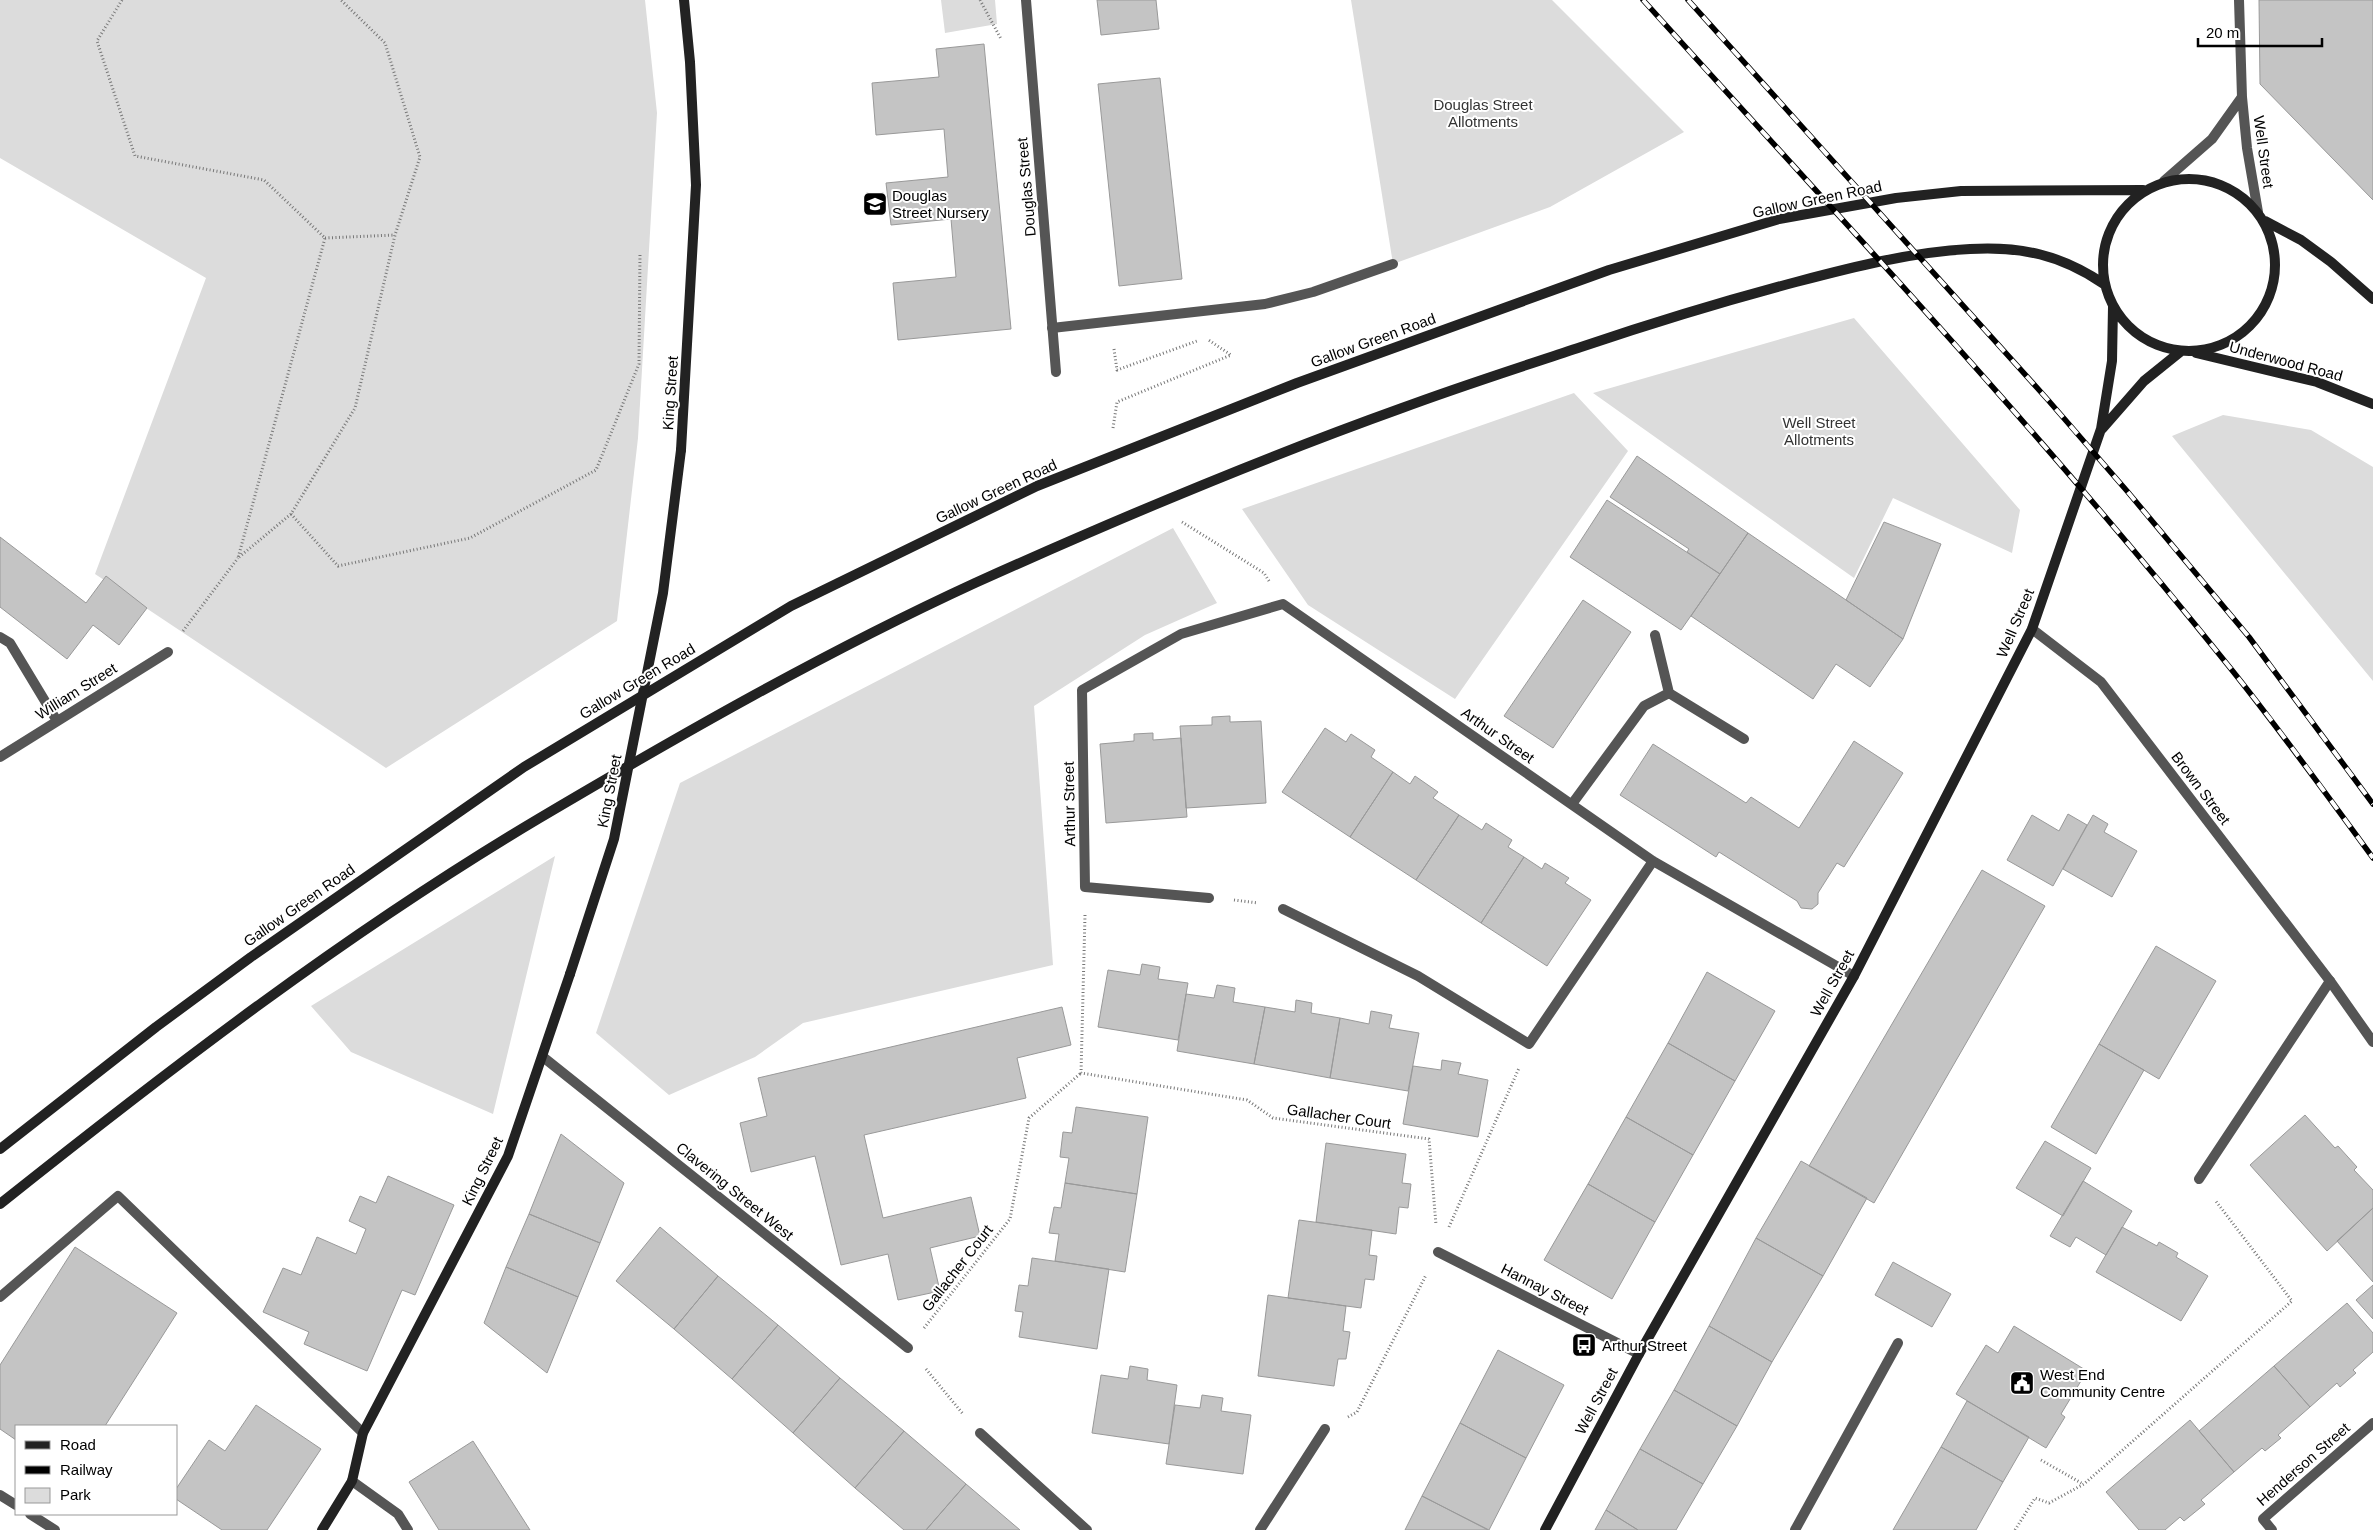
<svg xmlns="http://www.w3.org/2000/svg" width="2373" height="1530" font-family="Arial,sans-serif">
	<rect width="100%" height="100%" fill="#fff"/>
	<!-- green -->
	<path fill="#dcdcdc" d="M0,0H645L657,113L638,438L617,621L386,768L95,574L206,278L0,158Z
		M941,0H995L997,24L945,33Z
		M1351,0H1552L1684,132L1550,207L1393,264Z
		M1854,318L2020,510L2012,553L1893,498L1854,578L1593,393Z
		M1574,393L1628,451L1455,699L1308,605L1242,509Z
		M2223,415L2311,430L2373,467V681L2172,436Z
		M1173,528L1217,603L1145,635L1034,706L1053,965L803,1023L755,1057L669,1095L596,1033L680,783Z
		M555,856L493,1114L351,1052L311,1006Z"/>
	<!-- building -->
	<path fill="#c4c4c4" stroke="#999" d="M1097,0H1156L1159,29L1101,35Z
		M2259,0H2373V200L2260,84Z
		M984,44L1011,329L898,340L893,283L956,277L951,219L891,225L886,183L948,177L944,129L876,135L872,83L939,77L936,49Z
		M1160,78L1182,279L1119,286L1098,84Z
		M1637,456L1748,533L1720,574L1687,552L1689,549L1610,497Z
		M1607,500L1720,574L1681,630L1570,557Z
		M1884,522L1941,544L1903,639L1846,600Z
		M1748,533L1903,639L1870,687L1836,664L1813,699L1691,616Z
		M0,537L86,603L106,576L147,608L119,645L93,625L67,659L0,607Z
		M1583,600L1631,632L1553,748L1504,716Z
		M1230,716V722L1261,721L1266,803L1186,808L1180,726L1212,725V717Z
		M1325,728L1346,742L1351,734L1375,750L1371,757L1393,772L1350,837L1282,792Z
		M1153,733V740L1181,738L1187,817L1106,823L1100,744L1134,741V734Z
		M1854,741L1903,773L1844,867L1837,863L1818,893V904L1812,909L1801,908L1797,901L1719,852L1716,857L1620,795L1653,744L1746,803L1751,797L1799,828Z
		M1393,772L1410,784L1415,776L1438,792L1433,798L1459,815L1416,880L1350,837Z
		M2068,814L2087,825L2053,886L2007,860L2032,815L2059,831Z
		M1459,815L1482,830L1486,823L1512,840L1508,847L1524,857L1481,923L1416,880Z
		M2093,815L2108,824L2104,832L2137,851L2112,897L2063,869Z
		M1524,857L1542,869L1545,863L1569,878L1565,883L1591,900L1547,966L1481,923Z
		M1982,870L2045,906L1874,1203L1809,1166Z
		M2156,946L2216,981L2159,1079L2099,1044Z
		M1142,964L1160,967L1158,979L1188,983L1178,1040L1098,1027L1108,970L1140,975Z
		M1707,972L1775,1011L1735,1081L1668,1043Z
		M1217,985L1235,988L1233,1002L1265,1007L1254,1064L1177,1051L1186,994L1214,998Z
		M1296,1000L1312,1003L1311,1013L1340,1018L1330,1078L1254,1064L1265,1007L1295,1012Z
		M1062,1007L1071,1045L1017,1058L1026,1098L864,1135L883,1218L971,1197L980,1236L930,1248L940,1291L898,1300L888,1254L841,1265L815,1156L751,1172L740,1123L767,1116L758,1078Z
		M1371,1011L1392,1015L1389,1028L1419,1033L1408,1091L1330,1078L1340,1018L1369,1024Z
		M1668,1043L1735,1081L1693,1155L1626,1117Z
		M2099,1044L2144,1070L2096,1154L2051,1127Z
		M1442,1060L1461,1063L1458,1074L1488,1080L1478,1137L1403,1124L1413,1066L1441,1070Z
		M1076,1107L1148,1117L1137,1194L1065,1183L1069,1158L1060,1157L1063,1132L1072,1133Z
		M2305,1115L2335,1148L2338,1146L2357,1167L2354,1170L2373,1190V1208L2327,1251L2250,1165Z
		M1626,1117L1693,1155L1655,1222L1588,1184Z
		M561,1134L624,1183L600,1243L529,1214Z
		M2045,1141L2091,1168L2063,1216L2016,1188Z
		M1326,1143L1406,1154L1402,1183L1411,1184L1408,1208L1399,1207L1396,1234L1316,1222Z
		M1801,1161L1867,1198L1823,1276L1756,1238Z
		M388,1176L454,1205L415,1295L402,1290L367,1371L304,1344L309,1332L263,1312L283,1268L301,1275L317,1237L356,1254L366,1229L349,1221L360,1196L376,1203Z
		M2083,1181L2132,1211L2106,1255L2076,1237L2070,1247L2050,1236Z
		M1065,1183L1137,1194L1125,1272L1055,1261L1059,1234L1049,1233L1054,1207L1061,1208Z
		M1588,1184L1655,1222L1612,1299L1544,1260Z
		M2373,1208V1282L2337,1241Z
		M529,1214L600,1243L578,1297L506,1267Z
		M1299,1220L1372,1230L1369,1255L1377,1256L1374,1280L1365,1279L1361,1308L1288,1298Z
		M660,1227L718,1276L674,1329L616,1281Z
		M2122,1227L2157,1246L2159,1242L2178,1253L2176,1257L2208,1276L2181,1321L2096,1272Z
		M1756,1238L1823,1276L1772,1362L1709,1326Z
		M75,1247L177,1313L105,1426H16V1440L0,1429V1365Z
		M1032,1258L1109,1269L1097,1349L1019,1337L1023,1312L1015,1311L1019,1285L1028,1286Z
		M1893,1262L1951,1294L1932,1327L1875,1295Z
		M506,1267L578,1297L547,1373L484,1323Z
		M718,1276L778,1325L732,1379L674,1329Z
		M2373,1285V1319L2356,1300Z
		M1268,1295L1346,1306L1343,1331L1350,1332L1346,1359H1338L1334,1386L1258,1376Z
		M2347,1303L2373,1333V1352L2353,1370L2356,1373L2340,1387L2337,1383L2310,1407L2274,1366Z
		M778,1325L840,1378L793,1433L732,1379Z
		M1709,1326L1772,1362L1737,1426L1674,1390Z
		M2014,1326L2087,1371L2061,1414L2065,1417L2046,1448L1956,1394L1986,1345L1998,1353Z
		M1498,1350L1564,1385L1526,1458L1460,1423Z
		M1130,1366L1148,1369L1147,1380L1177,1385L1169,1444L1092,1433L1101,1375L1128,1379Z
		M2274,1366L2310,1407L2278,1435L2281,1438L2265,1451L2262,1448L2234,1472L2199,1431Z
		M840,1378L904,1431L855,1488L793,1433Z
		M1674,1390L1737,1426L1703,1484L1640,1449Z
		M1202,1395L1223,1398L1221,1411L1251,1415L1243,1474L1166,1464L1175,1405L1200,1408Z
		M1967,1401L2029,1437L2003,1482L1941,1447Z
		M256,1405L321,1449L267,1530H222L176,1499V1489L209,1440L225,1451Z
		M2190,1420L2234,1472L2201,1500L2205,1504L2184,1521L2180,1517L2165,1530H2139L2106,1492Z
		M1460,1423L1526,1458L1489,1530L1422,1496Z
		M904,1431L966,1484L926,1530H904L855,1488Z
		M473,1441L530,1530H439L409,1482Z
		M1941,1447L2003,1482L1976,1530H1893Z
		M1640,1449L1703,1484L1676,1530H1638L1606,1510Z
		M966,1484L1020,1530H926Z
		M1422,1496L1488,1530H1405Z
		M1606,1510L1638,1530H1595Z"/>
	<g fill="none" stroke-linecap="round" stroke-linejoin="round">
		<!-- path -->
		<path stroke="#777" stroke-width="3" stroke-dasharray="1 2.5" stroke-linecap="butt" d="M122,0L97,41L135,156L264,180L325,238L238,558L291,514L355,408L395,235L420,157L385,43L341,0
			M980,0L1001,39
			M325,238L395,235
			M1114,349L1117,370L1197,341
			M1113,428L1117,402L1231,355L1207,339
			M291,514L338,566L470,538L596,470L639,364L640,253
			M1182,522L1264,573L1269,581
			M183,631L238,558
			M1234,900L1258,903
			M1085,915L1081,1073L1247,1100L1273,1118L1429,1139L1436,1225
			M1449,1227L1519,1068
			M924,1328L1010,1219L1029,1118L1081,1073
			M926,1369L963,1414
			M1348,1417L1357,1412L1426,1275
			M2041,1460L2083,1484
			M2015,1530L2035,1498L2049,1503L2084,1484L2292,1301L2215,1200"/>
		<!-- lane -->
		<path stroke="#555" stroke-width="10" d="M1052,328L1265,304L1313,292L1393,264
			M1655,635L1669,693
			M1572,804L1644,706L1669,693L1744,739
			M2199,1179L2330,981
			M0,1297L118,1196L363,1433
			M0,1495L16,1505
			M30,1514L55,1530
			M1260,1530L1325,1429
			M1795,1530L1898,1343"/>
		<!-- street -->
		<path stroke="#555" stroke-width="10" d="M1026,0L1056,372
			M2239,0L2242,97L2247,148L2258,212
			M2164,181L2212,139L2242,97
			M2032,629L2101,682L2330,981L2373,1042
			M0,637L10,643L57,721
			M0,757L168,652
			M1209,898L1085,887L1082,690L1181,634L1283,604L1653,861L1854,976
			M1283,909L1418,976L1529,1044L1653,861
			M543,1057L908,1348
			M1438,1252L1639,1354
			M980,1433L1087,1530
			M352,1481L398,1514L408,1530
			M2272,1530L2263,1519L2373,1423"/>
		<!-- secondary -->
		<path stroke="#222" stroke-width="10" d="M2103 265a86 86 0 1 1 172 0a86 86 0 1 1-172 0Z
			M2265,221L2301,240L2331,262L2373,299
			M2196,353L2317,382L2373,404
			M2102,429L2144,381L2180,352
			M681,450L696,185L690,62L684,0
			M0,1149L156,1027L251,957L524,767L791,606L1037,486L1297,383L1609,270L1779,219L1896,198L1961,191L2143,190
			M0,1204C172,1067 348,932 538,819C680,735 825,652 975,583C1115,520 1257,460 1402,408C1461,386 1521,367 1581,347C1652,323 1724,301 1796,282C1853,267 1911,252 1970,249C2022,246 2061,255 2104,284
			M322,1530L352,1481L363,1433L508,1156L570,974
			M1545,1530L1639,1354L1854,976L2032,629L2101,429L2112,361L2113,307"/>
		<defs>
			<path id="rail" d="M1643,0C1839,217 2040,431 2223,659C2275,723 2324,791 2373,858
				M1688,0L2048,400L2127,491L2249,637L2373,804"/>
		</defs>
		<!-- rail casing -->
		<use href="#rail" stroke="#000" stroke-width="5.5"/>
		<!-- rail -->
		<use href="#rail" stroke="#fff" stroke-width="4" stroke-dasharray="11" stroke-linecap="butt"/>
		<!-- secondary-bridge -->
		<path stroke="#222" stroke-width="10" d="M570,974L614,839L663,593L681,450"/>
	</g>
	<!-- icons -->
	<defs>
		<symbol id="school-square" viewBox="-11 -11 22 22"><rect x="-9" y="-9" width="18" height="18" rx="4" fill="#000" stroke="#fff"/><path d="M0-5L7-2L0 1L-7-2ZM-4 1L0 2.5L4 1V4Q0 6-4 4Z" fill="#fff"/></symbol>
		<symbol id="bus-square" viewBox="-11 -11 22 22"><rect x="-9" y="-9" width="18" height="18" rx="4" fill="#000" stroke="#fff"/><path d="M-5-6H5V4H4V6H2V4H-2V6H-4V4H-5ZM-3.5-4V0h7V-4ZM-3.5 1.2v1.5H-2V1.2ZM2 1.2v1.5H3.5V1.2Z" fill="#fff"/></symbol>
		<symbol id="civic-square" viewBox="-11 -11 22 22"><rect x="-9" y="-9" width="18" height="18" rx="4" fill="#000" stroke="#fff"/><path d="M-.6-6.5H3V-4.5H.6V-3L4-1V1h2V6H-6V1h2V-1L-.6-3ZM-1.2 2.5V6h2.4V2.5Z" fill="#fff"/></symbol>
	</defs>
	<g fill-rule="evenodd">
		<use href="#school-square" x="861" y="190" width="28" height="28"/>
		<use href="#bus-square" x="1570" y="1331" width="28" height="28"/>
		<use href="#civic-square" x="2008" y="1369" width="28" height="28"/>
	</g>
	<g text-anchor="middle" dominant-baseline="central" stroke-width="4" stroke-linejoin="round" paint-order="stroke">
		<!-- park labels -->
		<g font-size="15" fill="#333" stroke="#fff">
			<text x="1483" y="104">Douglas Street<tspan x="1483" dy="17">Allotments</tspan></text>
			<text x="1819" y="422">Well Street<tspan x="1819" dy="17">Allotments</tspan></text>
		</g>
		<!-- street labels -->
		<g font-size="15" fill="#000" stroke="#fff">
			<text transform="translate(2264 152) rotate(82)">Well Street</text>
			<text transform="translate(1026 187) rotate(-95)">Douglas Street</text>
			<text transform="translate(1817 199) rotate(-12)">Gallow Green Road</text>
			<text transform="translate(1373 340) rotate(-20)">Gallow Green Road</text>
			<text transform="translate(2286 361) rotate(15)">Underwood Road</text>
			<text transform="translate(670 393) rotate(-86)">King Street</text>
			<text transform="translate(996 491) rotate(-25)">Gallow Green Road</text>
			<text transform="translate(2015 623) rotate(-67)">Well Street</text>
			<text transform="translate(637 681) rotate(-31)">Gallow Green Road</text>
			<text transform="translate(76 691) rotate(-32)">William Street</text>
			<text transform="translate(1498 735) rotate(35)">Arthur Street</text>
			<text transform="translate(2201 788) rotate(53)">Brown Street</text>
			<text transform="translate(609 791) rotate(-79)">King Street</text>
			<text transform="translate(1069 804) rotate(-91)">Arthur Street</text>
			<text transform="translate(299 905) rotate(-35)">Gallow Green Road</text>
			<text transform="translate(1832 983) rotate(-61)">Well Street</text>
			<text transform="translate(1339 1116) rotate(8)">Gallacher Court</text>
			<text transform="translate(482 1171) rotate(-64)">King Street</text>
			<text transform="translate(735 1191) rotate(39)">Clavering Street West</text>
			<text transform="translate(957 1268) rotate(-52)">Gallacher Court</text>
			<text transform="translate(1545 1289) rotate(27)">Hannay Street</text>
			<text transform="translate(1596 1401) rotate(-62)">Well Street</text>
			<text transform="translate(2303 1464) rotate(-41)">Henderson Street</text>
		</g>
		<!-- poi labels -->
		<g font-size="15" fill="#000" stroke="#fff" text-anchor="start">
			<text x="892" y="195">Douglas<tspan x="892" dy="17">Street Nursery</tspan></text>
			<text x="1602" y="1345">Arthur Street</text>
			<text x="2040" y="1374">West End<tspan x="2040" dy="17">Community Centre</tspan></text>
		</g>
	</g>
	<!-- legend -->
	<rect x="15" y="1425" width="162" height="90" fill="#ffffff" stroke="#999999"/>
	<rect x="25" y="1441" width="25" height="8" fill="#222222" stroke="#999999"/>
	<text x="60" y="1450" font-size="15" fill="#000000">Road</text>
	<rect x="25" y="1466" width="25" height="8" fill="#000000" stroke="#999999"/>
	<text x="60" y="1475" font-size="15" fill="#000000">Railway</text>
	<rect x="25" y="1488" width="25" height="15" fill="#dcdcdc" stroke="#999999"/>
	<text x="60" y="1500" font-size="15" fill="#000000">Park</text>
	<!-- scale -->
	<path d="M2198 38v8h124v-8" fill="none" stroke="#000000" stroke-width="2.5"/>
	<text x="2206" y="38" font-size="15" fill="#000000" stroke="#ffffff" stroke-width="4" paint-order="stroke">20 m</text>
</svg>
